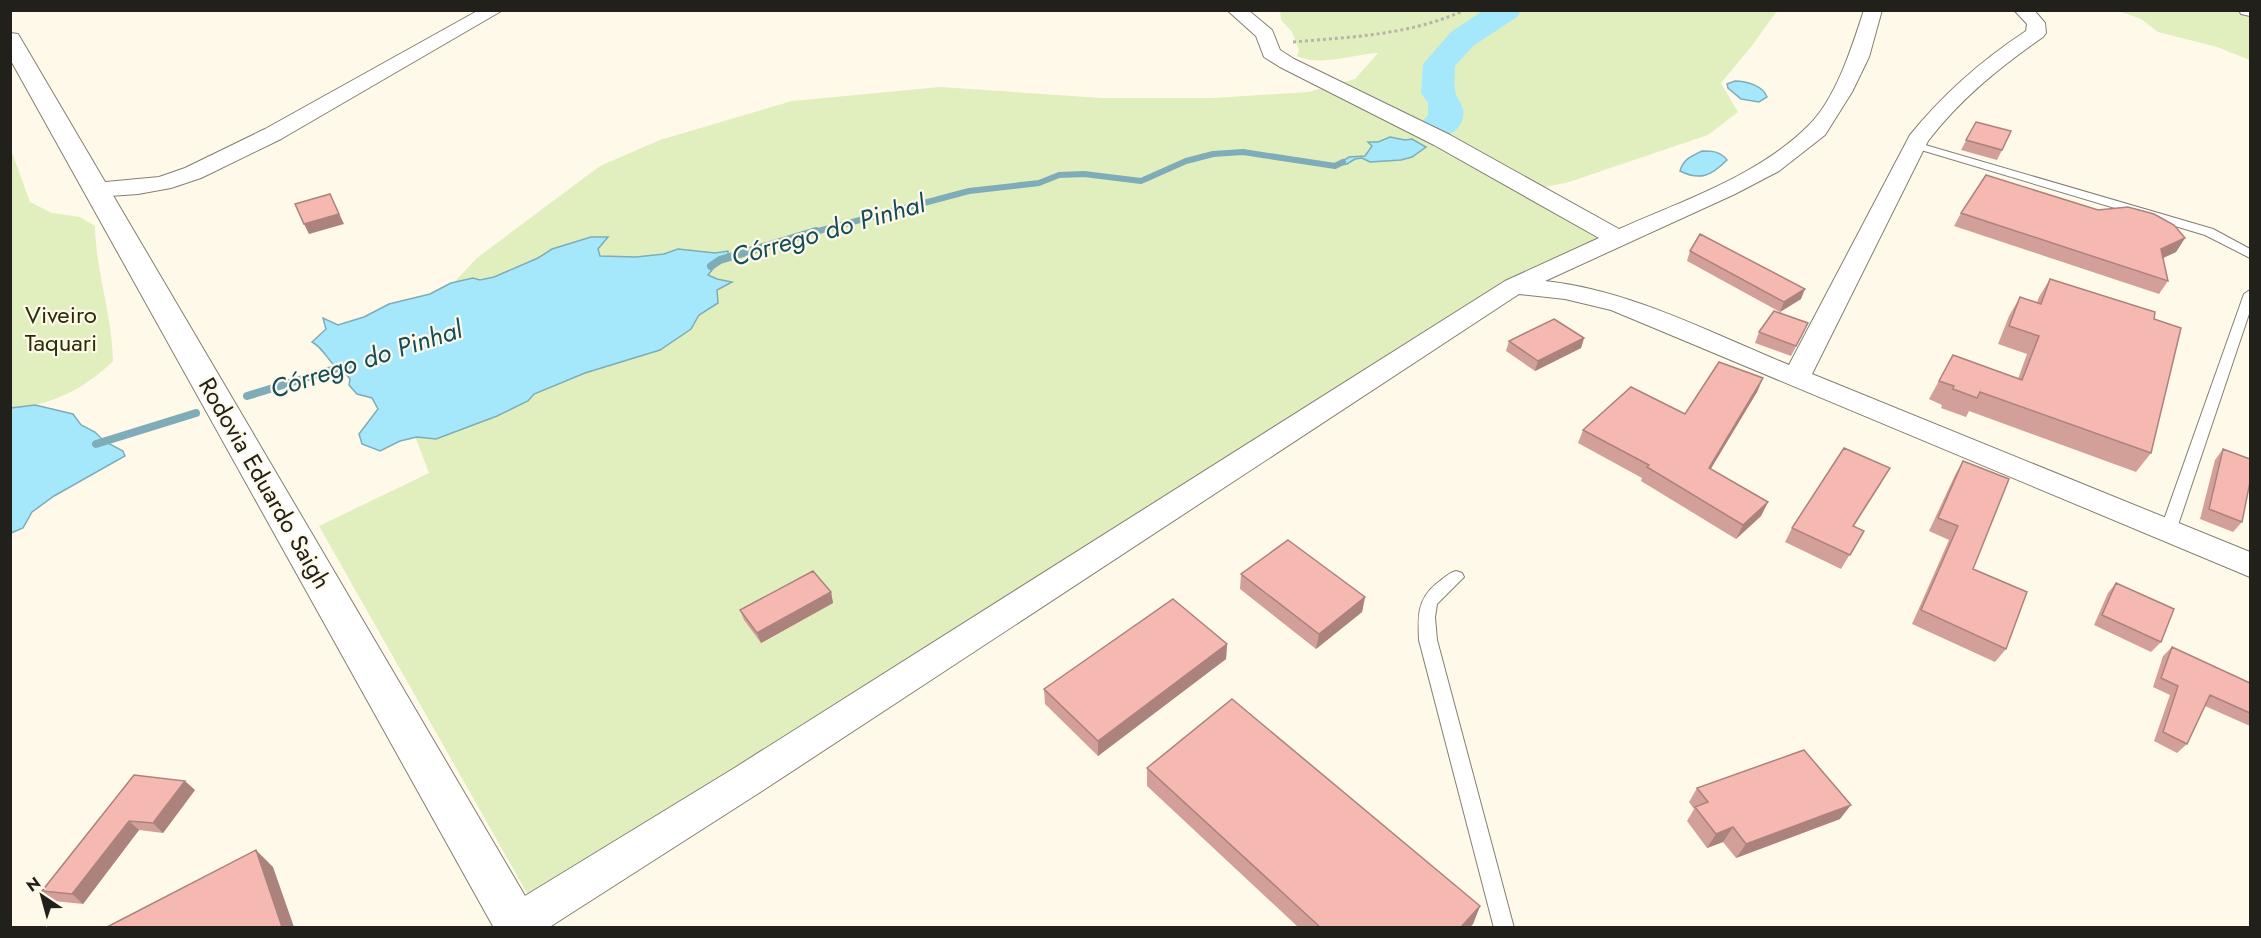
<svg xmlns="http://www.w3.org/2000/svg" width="2261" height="938" font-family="Jost,sans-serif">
	<rect width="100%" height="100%" fill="#fff9ea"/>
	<!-- green -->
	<path fill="#e1efbf" d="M1280,11H1777L1751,47L1721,83L1738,112L1708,135L1569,182L1527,191L1620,243L1527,284L544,923L319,526L429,473L405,410L423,315L477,258L600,166L660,140L792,101L940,87L1102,98H1213L1308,92L1355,79L1378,53C1353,54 1322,67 1297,56L1299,50L1292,32L1281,20Z
		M2119,11H2250V60L2217,47L2158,32L2141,19Z
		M10,147L30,202L52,213L80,217L95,226C96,273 112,313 113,361C92,382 64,399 34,405C26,406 18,406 11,408Z"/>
	<!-- water -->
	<path fill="#a6e8fb" stroke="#7eacb8" stroke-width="1.5" d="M1735,81C1747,81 1763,86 1767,97L1759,102L1741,99L1728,88L1727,84Z
		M1390,137L1405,140L1412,139L1426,147L1412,157L1401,160L1370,162L1362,158L1355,159L1347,164L1335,166L1349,157L1365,156L1372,146L1368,142H1378Z
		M1702,151C1712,151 1720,151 1727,160C1711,176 1700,181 1680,171C1683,159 1692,156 1702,151Z
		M591,237H608L598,249L600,256L636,257L664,254L678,249L715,253L728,251V256L720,260L708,275L717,279L732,282L717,290L718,303L699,315L691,329L660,350L585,373L534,394L528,401L497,416L436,439L417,437L400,441L380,451L362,444L359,434L378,409L372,398L357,394L349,385L350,379C346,373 341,371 335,366C327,359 323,348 312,342L326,329L323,318L338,325L364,317L389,304L430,294L451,283L473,278L480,280L494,277L538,258L552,249Z
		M35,405L73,414L81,425L95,432L104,441L123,451L125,456L54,496L32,512L23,528L11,533V408Z"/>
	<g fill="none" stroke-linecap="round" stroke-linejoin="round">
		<!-- stream-far1 -->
		<path stroke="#7eacb8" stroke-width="6" d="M811,233L969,191L1039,183L1059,175L1084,174L1141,181L1186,161L1213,154L1243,152L1335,166L1343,162"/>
		<!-- stream -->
		<path stroke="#7eacb8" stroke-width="8" d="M711,266L720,260L816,231
			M247,396L348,365
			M96,444L196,413"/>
		<!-- river -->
		<path fill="#a6e8fb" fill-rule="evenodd" d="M1484,10H1521L1517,17L1473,46L1455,66C1455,73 1454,82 1455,90C1456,99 1466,106 1463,117C1460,136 1436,141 1420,138L1415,130L1428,115V103L1421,93L1423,64L1451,32Z"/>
		<defs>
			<path id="service" d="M1915,142L2213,229L2250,249V258L2205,235L1911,147V143Z
				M2250,290V311L2176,531L2174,535H2162L2160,531L2244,294Z
				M1456,571L1462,573L1464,577L1437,604L1435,617L1437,640L1514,928H1494L1419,640C1418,617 1417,600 1436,584C1443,579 1448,573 1456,571Z"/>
			<path id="minor" d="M479,10H503L281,139L201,178L171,188L138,194L95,197L87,195L83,190L87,185L95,183L159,177L185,168L265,129Z
				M1227,10H1248L1272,30L1280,50L1294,59L1450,135L1619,229C1682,201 1758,176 1808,126C1836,99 1852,47 1864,10H1882L1869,57L1852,92L1825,135L1779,171L1735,194L1545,281C1630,290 1711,333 1789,365L1910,135C1943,94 1982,60 2026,31L2027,24L2014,10H2034L2045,23L2046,33L2043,37C2000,67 1960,99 1928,141L1812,374L2250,552V577L1611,310L1565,299L1519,294L762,791L548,928H498L496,924L502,910L736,767L1505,281L1599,238L1434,145L1280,67L1264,57L1256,36Z
				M2239,10H2250V16L2241,14Z"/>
			<path id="trunk" d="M10,33L18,34L21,39L535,913L542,928H494L10,59Z"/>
		</defs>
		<!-- service casing -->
		<use href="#service" stroke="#857f73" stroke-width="2"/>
		<!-- minor casing -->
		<use href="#minor" stroke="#857f73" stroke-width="2"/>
		<!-- trunk casing -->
		<use href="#trunk" stroke="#857f73" stroke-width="2"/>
		<!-- path -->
		<path stroke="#b8b4a8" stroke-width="3" stroke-dasharray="3 3" stroke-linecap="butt" d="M1293,42C1352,37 1410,35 1465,10"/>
		<!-- service -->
		<use href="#service" fill="#fff" fill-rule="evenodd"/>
		<!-- minor -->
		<use href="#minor" fill="#fff" fill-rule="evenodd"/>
		<!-- trunk -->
		<use href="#trunk" fill="#fff" fill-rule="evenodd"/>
	</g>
	<!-- wall -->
	<path fill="#d39f99" d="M1976,122L2002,150L1997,160L1961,150Z
		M1961,213L2185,238L2176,252L2163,258L2168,281L2159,294L1954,226Z
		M1690,251L1801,299L1780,312L1687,261Z
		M2050,279L2154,319L2151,453L2136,472L1969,411L1966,417L1941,408L1942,405L1929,399L1953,355L2018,379L2027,354L1998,344L2009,316L2020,297L2037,302L2039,297Z
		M1808,323L1791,356L1755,343L1759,332Z
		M1584,338L1581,348L1535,371L1506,351L1509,341Z
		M1763,378L1757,392L1710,469L1768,502L1761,516L1736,539L1641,481L1642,478L1578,443L1583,430L1685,414Z
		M2223,449L2242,522L2233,532L2200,519L2215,460Z
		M1963,461L1973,569L2006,649L1995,662L1912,624L1949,540L1929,531L1955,475Z
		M1882,482L1854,526L1864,531L1841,569L1785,542L1792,528Z
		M1241,574L1365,597L1362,612L1316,649L1240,589Z
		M2116,583L2161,642L2151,652L2094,625L2108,593Z
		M831,592L833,603L761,643L744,620L740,610Z
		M1227,644L1226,659L1098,756L1045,704L1044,689Z
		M2172,647L2250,683V726L2205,706L2187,744L2177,753L2154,741L2170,695L2153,687L2163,656Z
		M1147,768L1480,906L1473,924L1470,927H1298L1147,786Z
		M134,775L195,790L163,833L139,830L83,904L54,901L42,891Z
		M1697,788L1840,819L1736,858L1723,842L1707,848L1687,821L1694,809L1689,802Z"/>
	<!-- shaded-wall -->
	<path fill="#ac827d" d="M330,194L344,224L309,234L304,224Z
		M2185,238L2176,252L2152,263L2161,249Z
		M1805,289L1801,299L1780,312L1784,302Z
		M1584,338L1581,348L1535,371L1538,361Z
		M1763,378L1757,392L1703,482L1709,468Z
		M1768,502L1761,516L1736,539L1743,525Z
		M831,592L833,603L761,643L757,633Z
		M1365,597L1362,612L1316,649L1319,634Z
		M1227,644L1226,659L1098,756V741Z
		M185,781L195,790L163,833L153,823Z
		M1851,805L1840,819L1736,858L1746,844Z
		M129,821L139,830L83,904L72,894Z
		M1733,827L1723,842L1707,848L1716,834Z
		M256,850L273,867L294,927H282Z
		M1480,906L1473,924L1470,927H1461Z"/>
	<!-- building -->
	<path fill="#f5b9b2" stroke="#ac827d" stroke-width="1.5" d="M1976,122L2011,131L2002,150L1966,140Z
		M1986,175L2098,210L2128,207L2154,214L2174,225L2185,238L2161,249L2168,281L1961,213Z
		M330,194L339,214L304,224L295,204Z
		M1700,234L1805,289L1784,302L1690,251Z
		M2050,279L2155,312L2154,319L2181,328L2151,453L1980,392L1977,398L1953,389L1954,386L1939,381L1953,355L2022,380L2039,336L2009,326L2020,297L2041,304Z
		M1774,311L1808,323L1796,346L1759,332Z
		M1554,319L1584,338L1538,361L1509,341Z
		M1719,362L1763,378L1709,468L1768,502L1743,525L1647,467L1649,465L1583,430L1631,387L1685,414Z
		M1844,448L1890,468L1853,526L1864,531L1850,555L1792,528Z
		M2223,449L2250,459V482L2242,522L2209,509Z
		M1963,461L2009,479L1973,569L2027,592L2006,649L1921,610L1958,526L1938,518Z
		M1288,540L1365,597L1319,634L1241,574Z
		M813,571L831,592L757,633L740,610Z
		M2116,583L2174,609L2161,642L2102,615Z
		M1173,599L1227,644L1098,741L1044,689Z
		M2172,647L2250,683V713L2210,695L2187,744L2163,732L2178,686L2161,678Z
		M1232,699L1480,906L1461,927H1320L1147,768Z
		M1804,750L1851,805L1746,844L1733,827L1716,834L1695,807L1708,802L1697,788Z
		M134,775L185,781L153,823L129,821L72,894L42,891Z
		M256,850L282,927H107Z"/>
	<g text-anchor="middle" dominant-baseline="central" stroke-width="4.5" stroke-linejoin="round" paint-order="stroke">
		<!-- park labels -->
		<g font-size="24" fill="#272f07" stroke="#fff9ea">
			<text x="61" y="314">Viveiro<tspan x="61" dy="28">Taquari</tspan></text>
		</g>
		<!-- street labels -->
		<g font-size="24" fill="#22201b" stroke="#fff9ea">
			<text transform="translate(265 483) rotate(60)">Rodovia Eduardo Saigh</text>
		</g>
		<!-- water labels -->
		<g font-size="26" font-style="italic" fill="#144d5a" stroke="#fff9ea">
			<text transform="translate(828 230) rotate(-16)">Córrego do Pinhal</text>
			<text transform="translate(366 359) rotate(-18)">Córrego do Pinhal</text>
		</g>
	</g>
	<!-- border -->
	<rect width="2261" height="938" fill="none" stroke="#22201b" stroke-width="24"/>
	<!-- north arrow -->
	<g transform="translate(42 896) rotate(324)" stroke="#fff9ea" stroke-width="4.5" paint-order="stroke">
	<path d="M0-4.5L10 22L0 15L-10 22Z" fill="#22201b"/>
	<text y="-9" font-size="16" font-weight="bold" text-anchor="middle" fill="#22201b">N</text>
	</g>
</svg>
